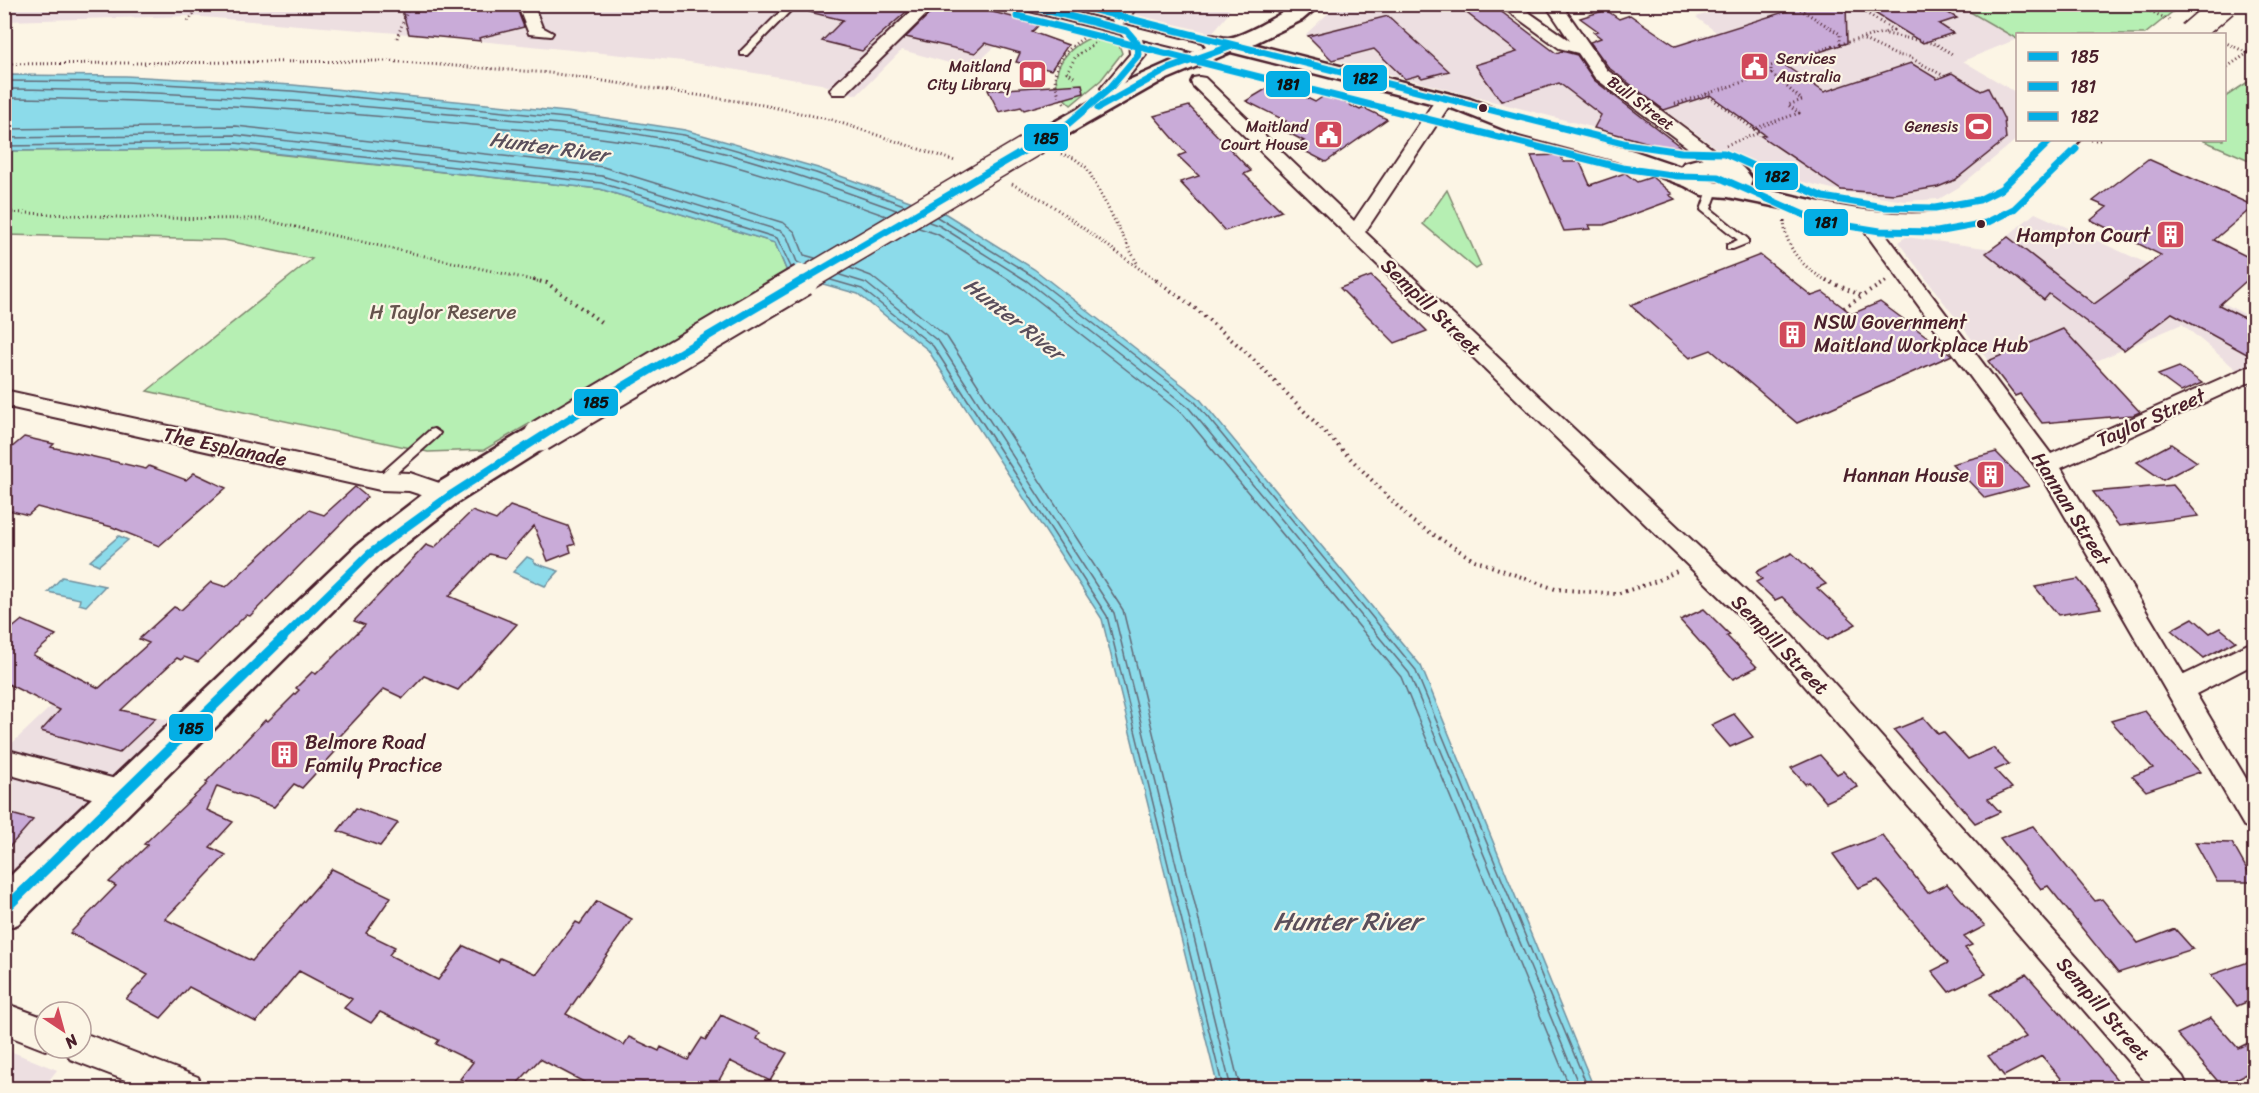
<svg xmlns="http://www.w3.org/2000/svg" width="2259" height="1093" font-family="Sriracha,sans-serif">
	<rect width="100%" height="100%" fill="#fcf5e5"/>
	<filter id="ink" filterUnits="userSpaceOnUse"><feTurbulence type="fractalNoise" baseFrequency=".0167" numOctaves="2"/><feDisplacementMap in="SourceGraphic" scale="12" xChannelSelector="R" yChannelSelector="G"/><feConvolveMatrix kernelMatrix="1 2 1 2 8 2 1 2 1" color-interpolation-filters="sRGB"/></filter>
	<g filter="url(#ink)">
		<!-- built -->
		<path fill="#eddfe1" d="M1405,4L1408,7L1417,4L1494,5L1691,153L1331,59L1306,34L1337,5Z
			M4,5H1058L1020,45L1002,40L971,69L902,50L857,95L821,84L683,61L409,34L190,16L5,21Z
			M1095,5H1226L1230,12L1212,33Z
			M1727,5H1958L2017,39L1963,61L2017,93V139L1959,187L1939,199L1905,201L1845,192L1757,171L1735,162L1625,81L1613,64L1716,32L1696,17L1729,7Z
			M2035,213L2144,262L2254,319V364L2238,371L2182,324L2015,396L1898,242L1906,237L1992,249Z
			M59,699L169,720L5,883V750Z
			M5,1049L57,1070L43,1088H5Z"/>
		<!-- green -->
		<path fill="#b6efb3" stroke="#80876f" stroke-width="1.5" d="M1958,5H2181L2145,34H2018L2017,39Z
			M1090,38L1119,45L1122,53L1101,80L1071,105C1041,81 1062,50 1090,38Z
			M2254,78V162L2202,140H2224L2225,97Z
			M229,149L600,189L775,243L788,274L484,450L428,452L147,391L312,259L224,240L5,235L4,151Z
			M1447,190L1481,266L1476,269L1423,224Z"/>
		<!-- water -->
		<path fill="#8cdbea" stroke="#72909e" stroke-width="1.5" d="M4,75L126,76L293,85L567,112L685,130L818,168L946,214L1034,269L1199,398L1421,666L1594,1088H1218L1102,619L928,350L858,294L788,274L775,243L600,189L235,149L5,151Z
			M119,536L128,540L99,565L90,561Z
			M527,557L534,560V563L559,571L545,586L513,572Z
			M62,577L105,586L86,606L79,604L80,599L48,592Z"/>
		<g fill="none" stroke-linecap="round" stroke-linejoin="round">
			<!-- shore -->
			<path stroke="#646a77" stroke-width="1.5" d="M4,81L126,82L292,91L566,118L684,135L816,173L904,205
				M4,89C153,90 300,100 449,114C527,121 607,126 684,143C756,159 827,185 896,210
				M4,98C154,99 303,109 453,123C528,131 609,135 682,152C751,169 819,192 886,216
				M4,129L236,126L603,167L784,223L795,232L804,255L815,258
				M4,138L235,135L602,176L781,231L787,237L797,262L801,264
				M4,146L235,143L601,183L777,238L791,267
				M937,217L1031,275L1195,402L1415,669L1588,1088
				M929,222L940,226L1027,281L1189,408L1409,673L1580,1088
				M919,228L937,234L1022,288L1183,414L1401,677L1570,1088
				M850,268L871,276L947,337L1123,610L1240,1088
				M840,275L866,283L939,342L1114,613L1231,1088
				M831,280L862,289L933,346L1107,616L1223,1088"/>
		</g>
		<!-- building -->
		<path fill="#c9abd8" stroke="#4a1f2b" stroke-width="1.5" d="M400,4H515L524,27L479,38L480,41L409,34Z
			M809,4H915L862,51L822,41L843,20L809,12Z
			M939,4H961L1040,24L1032,32L1068,45L1051,70L1016,62L1020,53L985,43L975,53L906,37Z
			M1455,4H1491L1556,53L1562,51L1577,55L1594,80L1690,154L1594,128L1601,115L1559,83L1501,101L1475,65L1517,52Z
			M1809,4H1846L1847,43L1783,64L1824,92L1911,63L1937,79L1952,73L1981,91L1988,88L2004,119L2006,139L1955,180L1938,187L1894,194L1841,190L1761,136L1765,135L1710,95L1664,110L1609,68L1590,42L1601,38L1593,32L1598,31L1580,18L1606,10L1619,19L1630,15L1676,46Z
			M1860,4H1933L1957,18L1939,24L1953,33L1923,43Z
			M1388,16L1449,71L1422,78L1419,75L1405,79L1374,49L1332,60L1308,36Z
			M1276,83L1315,102L1327,94L1360,110L1364,108L1387,119L1326,162L1293,145L1304,141L1277,127L1286,121L1246,101Z
			M1082,84L1084,93L1024,110L1021,107L999,112L988,90Z
			M1189,106L1251,171L1244,174L1282,211L1225,231L1180,182L1199,176L1178,156L1186,153L1154,116Z
			M1560,155L1564,162H1580L1590,185L1625,173L1637,182L1652,177L1672,194L1669,195L1675,199L1604,225H1589L1591,229L1564,231L1531,156Z
			M2148,159L2254,206L2214,240L2254,260V274L2219,305L2254,323V358L2172,313L2124,350L2049,294L2044,300L1986,253L2008,237L2094,304L2161,255L2091,220L2107,207L2093,201Z
			M1760,255L1812,296L1823,292L1852,314L1880,302L1952,355L1797,423L1711,350L1690,358L1630,305Z
			M1371,276L1391,295L1427,331L1395,343L1340,288Z
			M2063,329L2140,412L2133,415L2042,423L2020,394L2015,396L1988,361Z
			M2179,367L2202,383L2181,392L2158,375Z
			M24,437L54,444L51,447L146,469L149,466L186,480L194,473L226,488L159,546L112,527L37,507L28,515L4,509V454Z
			M2171,444L2197,462L2163,480L2137,462Z
			M1996,452L2029,486L1985,498L1952,464Z
			M2173,485L2199,516L2119,526L2093,492Z
			M355,487L367,497L250,616L246,615L198,662L184,657L181,660L177,658L121,710L156,718L119,753L41,731L60,710L4,682V635L22,620L56,635L33,655L99,688L149,643L139,639L174,607L181,610L211,582L226,587L309,510L324,515Z
			M510,506L568,526L575,544L569,546L571,552L548,561L534,526L505,558L489,554L449,596L517,624L458,690L424,676L403,698L384,689L328,749L335,752L302,788L294,784L274,807L217,786L207,810L233,822L210,847L226,855L165,919L252,961L332,869L391,897L366,933L395,947L389,955L438,980L464,946L498,962L500,958L537,974L576,922L580,924L597,901L632,919L566,1014L624,1045L629,1037L659,1051L661,1047L688,1060L702,1038L706,1040L721,1015L760,1033L757,1039L787,1053L770,1081L730,1061L714,1089H597L540,1059L512,1089H477L460,1079L473,1062L436,1044L439,1040L380,1012L371,1023L344,1008L352,999L299,971L256,1022L189,987L161,1018L126,999L148,975L70,933L116,886L109,882L148,845L144,844L208,783L206,782L265,720L268,721L299,690L296,688L312,672L316,674L365,625L354,621L426,545L434,548L472,511L496,520Z
			M1792,553L1826,584L1817,588L1856,624L1827,640L1782,597L1775,600L1756,582L1762,579L1756,572Z
			M2078,579L2101,608L2058,615L2035,587Z
			M1704,609L1730,635L1727,636L1757,667L1733,679L1680,620Z
			M2193,618L2210,633L2220,628L2236,641L2204,658L2171,630Z
			M2145,711L2168,739L2200,772L2146,791L2132,776L2153,768L2111,721Z
			M1734,714L1753,737L1730,747L1711,725Z
			M1924,718L1938,734L1943,732L1968,759L1993,748L2009,764L1995,770L2012,788L1988,799L2000,812L1975,823L1894,730Z
			M1820,755L1837,774L1843,771L1858,787L1826,802L1809,782L1805,784L1791,768Z
			M356,808L398,823L380,846L338,831Z
			M4,812L33,820L4,853Z
			M2033,826L2095,901L2102,899L2138,943L2175,929L2193,949L2118,973L2048,886L2041,889L2000,838Z
			M1882,835L1928,893L1947,884L1985,926L1964,937L1972,945L1965,948L1986,974L1949,992L1932,971L1948,963L1878,880L1858,888L1833,854Z
			M2195,842L2232,843L2254,882H2217Z
			M2254,960V999L2237,1006L2211,975Z
			M2026,974L2064,1017L2125,1089H2070L2042,1056L2004,1076L1988,1056L2026,1037L1990,994Z
			M2211,1018L2238,1048L2254,1040V1070L2222,1086L2177,1034Z"/>
		<g fill="none" stroke-linecap="round" stroke-linejoin="round">
			<defs>
				<path id="lane" d="M788,4H797L747,55H741V51Z
					M1713,187L1718,190L1711,209L1748,239V243L1733,249H1727V245L1738,240L1701,210L1708,190Z
					M434,429L440,433L438,436L384,484H376L374,481L376,478L430,430Z"/>
				<path id="street" d="M517,4H533L542,27L553,33L551,36L529,34Z
					M919,4H937L845,94H833L830,90L833,86Z
					M1012,4H1041L1113,22L1112,20L1122,4H1138L1126,23L1122,24L1201,44L1203,47L1195,52L1142,39L1146,55L1116,92L1110,93L1101,88L1130,54L1129,44L1121,34L1014,7Z
					M1498,4H1517L1570,41L1545,4H1561L1607,70L1714,150L1725,164L1722,168H1710L1702,158L1595,78L1578,53L1559,48Z
					M1199,77L1205,78L1354,221L1438,96H1450L1453,100L1365,232L1785,628L2183,1077L2188,1088H2151L1767,642L1193,86L1191,82L1193,78Z
					M1863,211L1870,213L2051,454L2254,364V380L2061,468L2184,675L2254,641V664L2196,694L2254,792V830L2244,826L2039,471L1854,217Z
					M4,390L380,472L410,473L454,488L458,494L454,500L446,503L409,491L380,490L4,406Z
					M4,749L123,781L133,785L137,794L133,803L123,807L4,773Z
					M4,1003L45,1018V1048H49L45,1050L4,1034Z
					M81,1032L198,1077L203,1088H146L70,1059L65,1048H81Z"/>
				<path id="secondary" d="M1296,4H1321L1302,20L1253,44L1470,99L1537,125L1634,151L1681,167L1684,163C1712,155 1733,151 1752,179L1750,186C1824,202 1927,235 1998,193C2020,180 2037,158 2055,140H2080L2031,193L2014,206L1984,219L1942,228L1907,229L1870,226L1728,197L1702,195L1685,186L1616,161L1519,135L1454,109L1231,52L1160,82L1046,147L1037,149L1028,147L1025,142L1028,137L1127,81L1206,46L1202,41L1205,36C1214,34 1220,38 1228,38C1243,37 1283,13 1296,4ZM1712,171L1722,175L1726,182C1717,184 1706,182 1704,173Z
					M540,425L551,428L555,436L551,444L457,503L381,563L18,924L4,929V882L357,545L435,485L529,428Z"/>
			</defs>
			<!-- lane casing -->
			<use href="#lane" stroke="#4a1f2b" stroke-width="4"/>
			<!-- street casing -->
			<use href="#street" stroke="#4a1f2b" stroke-width="4"/>
			<!-- secondary casing -->
			<use href="#secondary" stroke="#4a1f2b" stroke-width="5"/>
			<!-- path-far1 -->
			<path stroke="#4a1f2b" stroke-width="3" stroke-dasharray="1 3" stroke-linecap="butt" d="M1852,4L1893,30L1883,33
				M2136,4L2171,21
				M188,21L196,12
				M397,38L410,4
				M1864,40L1896,55L1909,57L1944,76
				M2224,42L2248,53
				M1840,44L1882,33L1936,44L1952,54
				M4,64L387,61L550,73L763,105L832,120L955,161
				M2224,69L2254,49
				M1074,77L1067,72L1076,56L1097,42
				M1706,94L1759,133L1726,145
				M1064,103C1045,76 1059,53 1085,37
				M1675,104L1771,73V66L1840,44V34L1800,9L1813,4
				M1753,129L1799,113L1788,105L1802,100L1771,73
				M2091,140H2102
				M1061,154L1074,158L1087,168L1138,265
				M1771,165L1781,172L1778,179
				M1012,184L1047,202L1158,282
				M4,212L137,218L260,219L541,282
				M1784,221C1786,250 1803,268 1829,282"/>
			<!-- path -->
			<path stroke="#4a1f2b" stroke-width="4" stroke-dasharray="1.5 4.5" stroke-linecap="butt" d="M534,280L547,283L602,323
				M1156,280L1196,309L1247,353L1412,521L1474,560L1555,589L1617,594L1657,581L1677,571
				M1826,280L1862,296
				M1844,308L1886,281"/>
			<!-- lane -->
			<use href="#lane" fill="#fcf5e5" fill-rule="evenodd"/>
			<!-- street -->
			<use href="#street" fill="#fcf5e5" fill-rule="evenodd"/>
			<!-- secondary -->
			<use href="#secondary" fill="#fcf5e5" fill-rule="evenodd"/>
			<defs>
				<path id="secondary-bridge-far1" d="M2190,34L2225,4
					M801,282L1037,142"/>
				<path id="secondary-bridge" d="M540,436L803,280"/>
			</defs>
			<!-- secondary-bridge-far1 casing -->
			<use href="#secondary-bridge-far1" stroke="#4a1f2b" stroke-width="27" stroke-linecap="butt"/>
			<!-- secondary-bridge casing -->
			<use href="#secondary-bridge" stroke="#4a1f2b" stroke-width="35" stroke-linecap="butt"/>
			<!-- secondary-bridge-far1 -->
			<use href="#secondary-bridge-far1" stroke="#fcf5e5" stroke-width="24"/>
			<!-- secondary-bridge -->
			<use href="#secondary-bridge" stroke="#fcf5e5" stroke-width="31"/>
			<defs>
				<path id="bus-1-far2" d="M1098,108L1168,69L1232,46
					M800,282L1063,128L1110,88L1138,55L1137,43L1127,31L1022,4"/>
				<path id="bus-1-far1" d="M282,639L369,554L452,494L580,412L803,280"/>
				<path id="bus-1" d="M4,910L283,638"/>
				<path id="bus-2" d="M1017,16L1622,168L1678,176L1718,177L1818,221L1880,231L1937,232L1986,223L2014,209L2076,149"/>
				<path id="bus-3" d="M1071,4L1627,144L1681,152L1724,153L1823,197L1883,207L1935,208L1979,200L2001,189L2051,140"/>
			</defs>
			<!-- bus-1-far2 casing -->
			<use href="#bus-1-far2" stroke="#fcf5e5" stroke-width="10"/>
			<!-- bus-1-far1 casing -->
			<use href="#bus-1-far1" stroke="#fcf5e5" stroke-width="13"/>
			<!-- bus-1 casing -->
			<use href="#bus-1" stroke="#fcf5e5" stroke-width="15"/>
			<!-- bus-2 casing -->
			<use href="#bus-2" stroke="#fcf5e5" stroke-width="10"/>
			<!-- bus-3 casing -->
			<use href="#bus-3" stroke="#fcf5e5" stroke-width="10"/>
			<!-- bus-1-far2 -->
			<use href="#bus-1-far2" stroke="#04aee5" stroke-width="7"/>
			<!-- bus-1-far1 -->
			<use href="#bus-1-far1" stroke="#04aee5" stroke-width="8"/>
			<!-- bus-1 -->
			<use href="#bus-1" stroke="#04aee5" stroke-width="10"/>
			<!-- bus-2 -->
			<use href="#bus-2" stroke="#04aee5" stroke-width="7"/>
			<!-- bus-3 -->
			<use href="#bus-3" stroke="#04aee5" stroke-width="7"/>
		</g>
	</g>
	<!-- icons -->
	<defs>
		<symbol id="civic-square" viewBox="-11 -11 22 22"><rect x="-9" y="-9" width="18" height="18" rx="4" fill="#d1495b" stroke="#fcf5e5"/><path d="M-.6-6.5H3V-4.5H.6V-3L4-1V1h2V6H-6V1h2V-1L-.6-3ZM-1.2 2.5V6h2.4V2.5Z" fill="#fff"/></symbol>
		<symbol id="library-square" viewBox="-11 -11 22 22"><rect x="-9" y="-9" width="18" height="18" rx="4" fill="#d1495b" stroke="#fcf5e5"/><path d="M-6-4Q-3-5.5-.7-3.5V5Q-3 3-6 4ZM6-4Q3-5.5 .7-3.5V5Q3 3 6 4Z" fill="#fff"/></symbol>
		<symbol id="stadium-square" viewBox="-11 -11 22 22"><rect x="-9" y="-9" width="18" height="18" rx="4" fill="#d1495b" stroke="#fcf5e5"/><path d="M0-5a6.5 5 0 1 0 0 10a6.5 5 0 1 0 0-10ZM-3.5-1.8h7v3.6h-7Z" fill="#fff"/></symbol>
		<symbol id="building-square" viewBox="-11 -11 22 22"><rect x="-9" y="-9" width="18" height="18" rx="4" fill="#d1495b" stroke="#fcf5e5"/><path d="M-4-6H4V6H1V3H-1V6H-4ZM-2.5-4.3h1.7v1.8h-1.7ZM.8-4.3h1.7v1.8H.8ZM-2.5-1h1.7V.8h-1.7ZM.8-1h1.7V.8H.8Z" fill="#fff"/></symbol>
	</defs>
	<g fill-rule="evenodd">
		<use href="#civic-square" x="1738" y="50" width="33" height="33"/>
		<use href="#library-square" x="1016" y="58" width="33" height="33"/>
		<use href="#stadium-square" x="1962" y="110" width="33" height="33"/>
		<use href="#civic-square" x="1312" y="118" width="33" height="33"/>
		<use href="#building-square" x="2154" y="218" width="33" height="33"/>
		<use href="#building-square" x="1776" y="318" width="33" height="33"/>
		<use href="#building-square" x="1974" y="458" width="33" height="33"/>
		<use href="#building-square" x="268" y="738" width="33" height="33"/>
	</g>
	<!-- markers -->
	<g fill="#4a1f2b" stroke="#fcf5e5" stroke-width="2">
		<circle cx="1483" cy="108" r="5"/>
		<circle cx="1981" cy="224" r="5"/>
	</g>
	<g text-anchor="middle" dominant-baseline="central" stroke-width="4.5" stroke-linejoin="round" paint-order="stroke">
		<!-- far-poi labels -->
		<g font-size="16" fill="#4a1f2b" stroke="#fcf5e5" text-anchor="end">
			<text x="1776" y="58" text-anchor="start">Services<tspan x="1776" dy="18">Australia</tspan></text>
			<text x="1011" y="66">Maitland<tspan x="1011" dy="18">City Library</tspan></text>
			<text x="1308" y="126">Maitland<tspan x="1308" dy="18">Court House</tspan></text>
			<text x="1958" y="126">Genesis</text>
		</g>
		<!-- far-street labels -->
		<g font-size="16" fill="#4a1f2b" stroke="#fcf5e5">
			<text transform="translate(1641 103) rotate(37)">Bull Street</text>
		</g>
		<!-- poi labels -->
		<g font-size="20" fill="#4a1f2b" stroke="#fcf5e5" text-anchor="end">
			<text x="2150" y="235">Hampton Court</text>
			<text x="1814" y="322" text-anchor="start">NSW Government<tspan x="1814" dy="23">Maitland Workplace Hub</tspan></text>
			<text x="1969" y="475">Hannan House</text>
			<text x="305" y="742" text-anchor="start">Belmore Road<tspan x="305" dy="23">Family Practice</tspan></text>
		</g>
		<!-- street labels -->
		<g font-size="20" fill="#4a1f2b" stroke="#fcf5e5">
			<text transform="translate(1431 307) rotate(44)">Sempill Street</text>
			<text transform="translate(2151 418) rotate(-24)">Taylor Street</text>
			<text transform="translate(225 447) rotate(12)">The Esplanade</text>
			<text transform="translate(2071 509) rotate(58)">Hannan Street</text>
			<text transform="translate(1780 645) rotate(46)">Sempill Street</text>
			<text transform="translate(2103 1009) rotate(49)">Sempill Street</text>
		</g>
		<!-- park labels -->
		<g font-size="20" fill="#65534d" stroke="#fcf5e5">
			<text x="443" y="312">H Taylor Reserve</text>
		</g>
		<!-- water labels -->
		<g font-size="21" font-style="italic" fill="#5a4e5b" stroke="#fcf5e5">
			<text transform="translate(549 147) rotate(8)">Hunter River</text>
			<text transform="translate(1014 319) rotate(38)">Hunter River</text>
		</g>
		<!-- near-water labels -->
		<g font-size="26" font-style="italic" fill="#5a4e5b" stroke="#fcf5e5">
			<text x="1347" y="921">Hunter River</text>
		</g>
	</g>
	<g stroke="#fcf5e5" stroke-width="2">
		<rect x="1342" y="64" width="46" height="28" rx="6" fill="#04aee5"/>
		<rect x="1265" y="70" width="46" height="28" rx="6" fill="#04aee5"/>
		<rect x="1023" y="123" width="46" height="29" rx="6" fill="#04aee5"/>
		<rect x="1754" y="162" width="45" height="29" rx="6" fill="#04aee5"/>
		<rect x="1803" y="208" width="46" height="29" rx="6" fill="#04aee5"/>
		<rect x="573" y="388" width="46" height="29" rx="6" fill="#04aee5"/>
		<rect x="168" y="713" width="46" height="29" rx="6" fill="#04aee5"/>
	</g>
	<g font-size="16" text-anchor="middle" font-weight="bold" fill="#111">
		<text x="1365" y="84">182</text>
		<text x="1288" y="90">181</text>
		<text x="1046" y="144">185</text>
		<text x="1777" y="182">182</text>
		<text x="1826" y="228">181</text>
		<text x="596" y="408">185</text>
		<text x="191" y="734">185</text>
	</g>
	<!-- margin -->
	<rect width="2259" height="1093" fill="none" stroke="#fcf5e5" stroke-width="24"/>
	<rect x="12" y="12" width="2235" height="1069" fill="none" stroke="#4a1f2b" stroke-width="2" filter="url(#ink)"/>
	<!-- legend -->
	<rect x="2016" y="33" width="210" height="108" fill="#fcf5e5" stroke="#b59f9b" stroke-width="1.5"/>
	<rect x="2028" y="52" width="30" height="9" fill="#04aee5" stroke="#b59f9b" stroke-width="1.5"/>
	<text x="2070" y="63" font-size="18" fill="#4a1f2b">185</text>
	<rect x="2028" y="82" width="30" height="9" fill="#04aee5" stroke="#b59f9b" stroke-width="1.5"/>
	<text x="2070" y="93" font-size="18" fill="#4a1f2b">181</text>
	<rect x="2028" y="112" width="30" height="9" fill="#04aee5" stroke="#b59f9b" stroke-width="1.5"/>
	<text x="2070" y="123" font-size="18" fill="#4a1f2b">182</text>
	<!-- north arrow -->
	<g transform="translate(63 1030) rotate(144)"><circle r="28" fill="#fcf5e5" stroke="#b59f9b" stroke-width="1.5"/>
	<path d="M0-4.5L10 22L0 15L-10 22Z" fill="#d1495b"/>
	<text y="-9" font-size="16" font-weight="bold" text-anchor="middle" fill="#4a1f2b">N</text>
	</g>
</svg>
